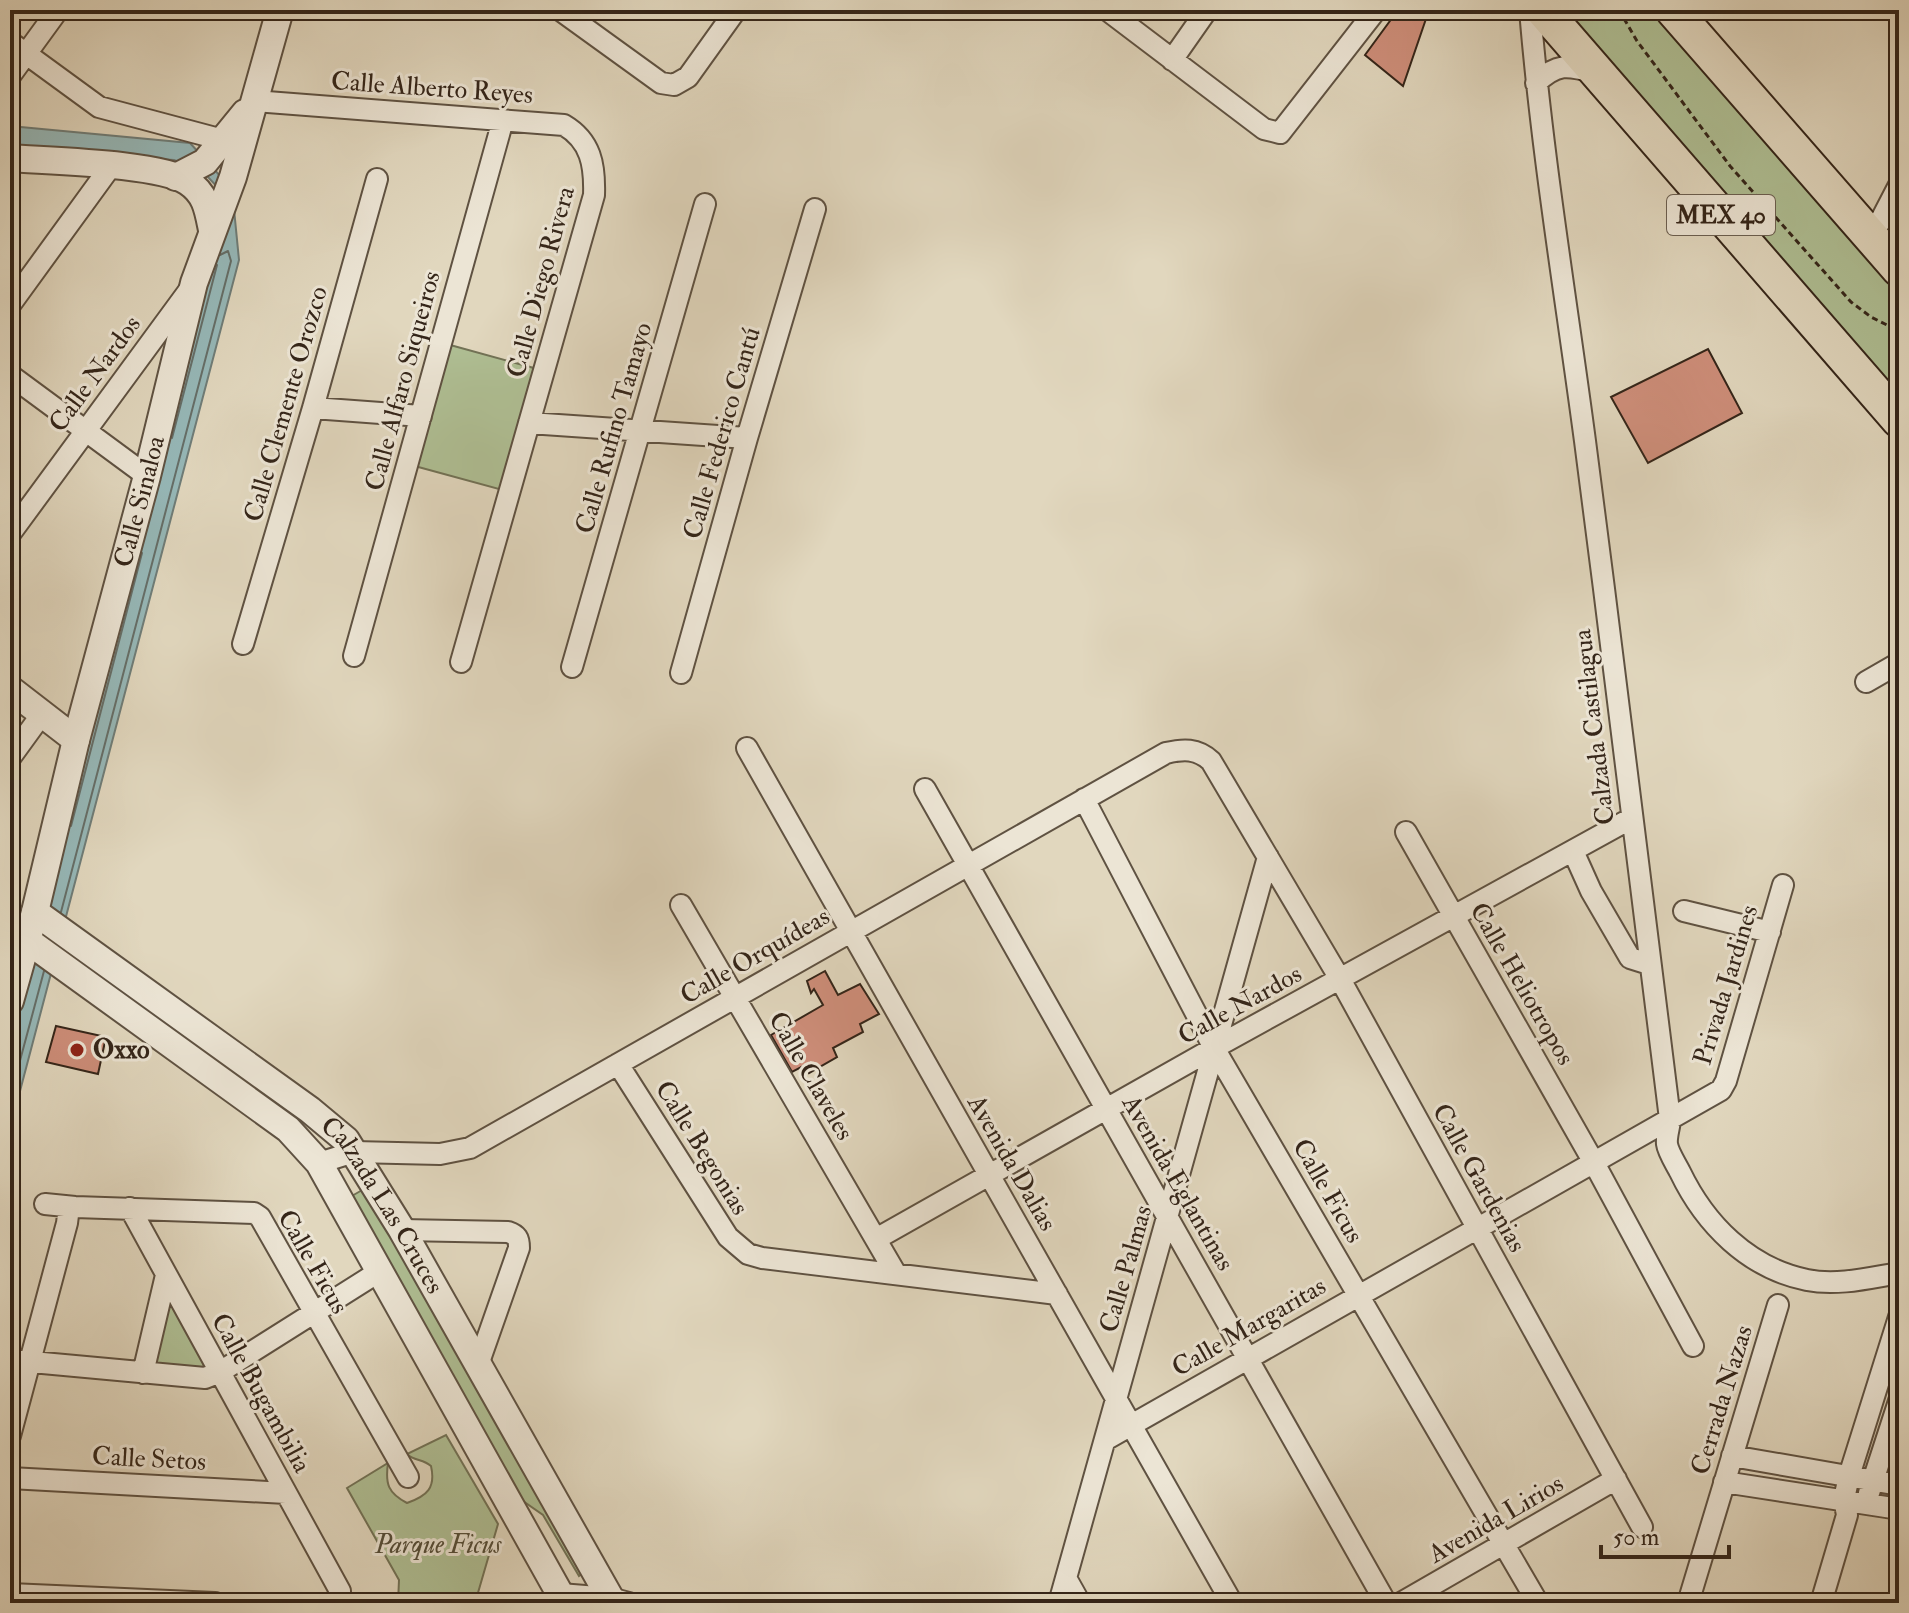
<svg xmlns="http://www.w3.org/2000/svg" width="1909" height="1613" font-family="'IM FELL Double Pica',serif">
	<rect width="100%" height="100%" fill="#e1d7be"/>
	<filter id="stains"><feTurbulence type="fractalNoise" baseFrequency=".0025" numOctaves="4"/><feColorMatrix values="0 0 0 0 .2 0 0 0 0 .09 0 0 0 0 .02 0 0 0 .5 -.17"/></filter>
	<radialGradient id="worn" r=".72"><stop offset=".6" stop-color="#630" stop-opacity="0"/><stop offset="1" stop-color="#630" stop-opacity=".3"/></radialGradient>
	<!-- green -->
	<path fill="#afbf94" stroke="#727256" stroke-width="2" d="M1544,10H1669L1899,276V413Z
		M443,343L541,370L510,492L411,465Z
		M364,1189L584,1572L579,1576L543,1515L523,1501L350,1197Z
		M167,1279L217,1371L145,1372Z
		M446,1435L498,1524L475,1603H398L399,1580L347,1488L388,1463C385,1484 388,1493 407,1503C427,1496 436,1488 431,1466C423,1459 414,1461 407,1454Z"/>
	<!-- water -->
	<path fill="#96b8b8" stroke="#6f7d78" stroke-width="2" d="M10,126L190,143L232,189L239,260L10,1129V1029L211,254L225,235L226,217L223,193L207,176L189,166L174,160L10,150Z"/>
	<g fill="none" stroke-linecap="round" stroke-linejoin="round">
		<!-- shore -->
		<path stroke="#656e68" stroke-width="2" d="M172,438L217,265
			M71,826L142,553
			M61,912L231,261L228,251L220,255
			M10,1098L44,971"/>
	</g>
	<!-- building -->
	<path fill="#ce8e7a" stroke="#342519" stroke-width="2" d="M1398,10H1429L1403,86L1365,55Z
		M1708,349L1742,413L1648,463L1611,397Z
		M825,971L838,995L860,984L879,1014L860,1024L863,1032L833,1048L837,1057L809,1073L805,1065L792,1072L771,1035L823,1005L814,989L811,993L807,981Z
		M56,1026L106,1037L98,1074L46,1062Z"/>
	<g fill="none" stroke-linecap="round" stroke-linejoin="round">
		<defs>
			<path id="minor" d="M560,10L661,83L674,85L688,77L736,10
				M1107,10L1264,129L1280,133L1376,10
				M1530,10C1542,155 1566,298 1585,441C1615,667 1640,894 1670,1119C1670,1126 1666,1136 1667,1144C1668,1152 1676,1164 1680,1172C1705,1224 1748,1268 1807,1280C1837,1286 1869,1278 1899,1273
				M10,42L99,107L223,140
				M1172,60L1207,10
				M10,76L58,10
				M1536,83C1557,63 1567,65 1594,72
				M254,101L564,125C591,141 595,165 594,195L461,662
				M1872,237L1899,185
				M10,305L111,166
				M10,375L147,476
				M313,408L421,416
				M529,423L747,438
				M10,534L190,289
				M243,644L313,408L377,179
				M354,656L503,120
				M572,667L705,204
				M681,673L747,438L815,209
				M1866,682L1899,663
				M747,748L1232,1603
				M10,758L42,714
				M925,789L1386,1603
				M1084,799L1214,1048L1538,1603
				M1406,832L1593,1161L1693,1346
				M1573,851L1591,891L1630,958L1649,964
				M681,905L896,1274
				M1684,911L1770,932
				M618,1064L728,1237L748,1254L762,1258L1057,1294
				M319,1163L354,1152L440,1154L470,1148L1166,753C1183,749 1197,748 1211,761L1340,979L1642,1527
				M45,1204L75,1207L254,1213L260,1217L408,1477
				M130,1208L340,1591L338,1603
				M402,1230L508,1232C517,1235 519,1238 519,1248L478,1365
				M876,1239L1214,1048L1630,819
				M10,1360L205,1378L220,1372L380,1271
				M143,1373L166,1275
				M10,1436L67,1223L69,1207
				M1105,1440L1721,1090L1726,1081L1783,885
				M1732,1456L1899,1485
				M10,1478L286,1493
				M1724,1482L1899,1509
				M1869,1493L1899,1401
				M1066,1578L1080,1603
				M10,1594L215,1603
				M560,1594L610,1598L629,1603
				M1059,1603L1268,857
				M1401,1603L1616,1479
				M1688,1603L1778,1305
				M1821,1603L1847,1515L1844,1499L1849,1476L1899,1317"/>
			<g id="tertiary">
				<path d="M10,158C48,161 160,163 188,182C206,194 208,210 212,230"/>
				<path d="M176,177L205,162L245,113"/>
				<path d="M10,689L76,740"/>
				<path id="s1" d="M35,912L310,1110L346,1140L402,1230L613,1603"/>
				<path d="M10,928L288,1129L319,1163L565,1603"/>
				<path id="s2" d="M10,1001L35,912L76,740L147,476L194,283L233,177L280,10"/>
			</g>
			<path id="trunk" d="M1543,10L1899,420
				M1673,10L1899,269"/>
		</defs>
		<!-- minor casing -->
		<use href="#minor" stroke="#5f5242" stroke-width="24"/>
		<!-- tertiary casing -->
		<use href="#tertiary" stroke="#5f5242" stroke-width="30"/>
		<!-- trunk casing -->
		<use href="#trunk" stroke="#342519" stroke-width="38"/>
		<!-- path -->
		<path stroke="#342519" stroke-width="3" stroke-dasharray="6 4" stroke-linecap="butt" d="M1619,10L1637,41L1730,166L1851,302L1871,317L1899,331"/>
		<!-- minor -->
		<use href="#minor" stroke="#ece5d5" stroke-width="20"/>
		<!-- tertiary -->
		<use href="#tertiary" stroke="#ece5d5" stroke-width="26"/>
		<!-- trunk -->
		<use href="#trunk" stroke="#e1d7be" stroke-width="34"/>
	</g>
	<!-- markers -->
	<circle fill="#8f2418" stroke="#ece5d5" stroke-width="3" cx="77" cy="1050" r="8"/>
	<g text-anchor="middle" dominant-baseline="central" stroke-width="6" stroke-linejoin="round" paint-order="stroke">
		<!-- shield labels -->
		<rect fill="#ece5d5" stroke="#6b5f51" stroke-width="2" x="1667" y="195" width="108" height="40" rx="6"/>
		<g font-size="24" font-weight="bold" fill="#342519">
			<text x="1721" y="215">MEX 40</text>
		</g>
		<!-- street labels -->
		<g font-size="26" fill="#342519" stroke="#ece5d5">
			<text transform="translate(432 88) rotate(4)">Calle Alberto Reyes</text>
			<text transform="translate(541 282) rotate(-75)">Calle Diego Rivera</text>
			<text transform="translate(95 374) rotate(-54)">Calle Nardos</text>
			<text transform="translate(403 381) rotate(-75)">Calle Alfaro Siqueiros</text>
			<text transform="translate(286 404) rotate(-74)">Calle Clemente Orozco</text>
			<text transform="translate(614 428) rotate(-74)">Calle Rufino Tamayo</text>
			<text transform="translate(722 433) rotate(-74)">Calle Federico Cantú</text>
			<text stroke="none"><textPath href="#s2" startOffset="516">Calle Sinaloa</textPath></text>
			<text transform="translate(1594 727) rotate(-97)">Calzada Castilagua</text>
			<text transform="translate(755 956) rotate(-30)">Calle Orquídeas</text>
			<text transform="translate(1522 984) rotate(60)">Calle Heliotropos</text>
			<text transform="translate(1726 985) rotate(-73)">Privada Jardines</text>
			<text transform="translate(1240 1005) rotate(-29)">Calle Nardos</text>
			<text transform="translate(811 1076) rotate(60)">Calle Claveles</text>
			<text transform="translate(702 1148) rotate(58)">Calle Begonias</text>
			<text transform="translate(1012 1163) rotate(60)">Avenida Dalias</text>
			<text transform="translate(1479 1178) rotate(61)">Calle Gardenias</text>
			<text transform="translate(1178 1183) rotate(60)">Avenida Eglantinas</text>
			<text transform="translate(1328 1191) rotate(60)">Calle Ficus</text>
			<text stroke="none"><textPath href="#s1" startOffset="460">Calzada Las Cruces</textPath></text>
			<text transform="translate(313 1262) rotate(60)">Calle Ficus</text>
			<text transform="translate(1126 1269) rotate(-74)">Calle Palmas</text>
			<text transform="translate(1249 1327) rotate(-30)">Calle Margaritas</text>
			<text transform="translate(261 1393) rotate(61)">Calle Bugambilia</text>
			<text transform="translate(1722 1400) rotate(-73)">Cerrada Nazas</text>
			<text transform="translate(149 1459) rotate(3)">Calle Setos</text>
			<text transform="translate(1496 1519) rotate(-30)">Avenida Lirios</text>
		</g>
		<!-- poi labels -->
		<g font-size="26" font-weight="bold" fill="#342519" stroke="#ece5d5" text-anchor="start">
			<text x="93" y="1050">Oxxo</text>
		</g>
		<!-- park labels -->
		<g font-size="26" font-style="italic" fill="#534c38" stroke="#ece5d5">
			<text x="438" y="1545">Parque Ficus</text>
		</g>
	</g>
	<!-- margin -->
	<rect width="1909" height="1613" fill="none" stroke="#e1d7be" stroke-width="40"/>
	<rect x="12" y="12" width="1885" height="1589" fill="none" stroke="#342519" stroke-width="4"/>
	<rect x="20" y="20" width="1869" height="1573" fill="none" stroke="#342519" stroke-width="2"/>
	<!-- scale -->
	<path d="M1601 1545v12h128v-12" fill="none" stroke="#342519" stroke-width="4"/>
	<text x="1613" y="1545" font-size="24" fill="#342519" stroke="#ece5d5" stroke-width="6" paint-order="stroke">50 m</text>
	<rect width="100%" height="100%" filter="url(#stains)"/>
	<rect width="100%" height="100%" fill="url(#worn)"/>
</svg>
